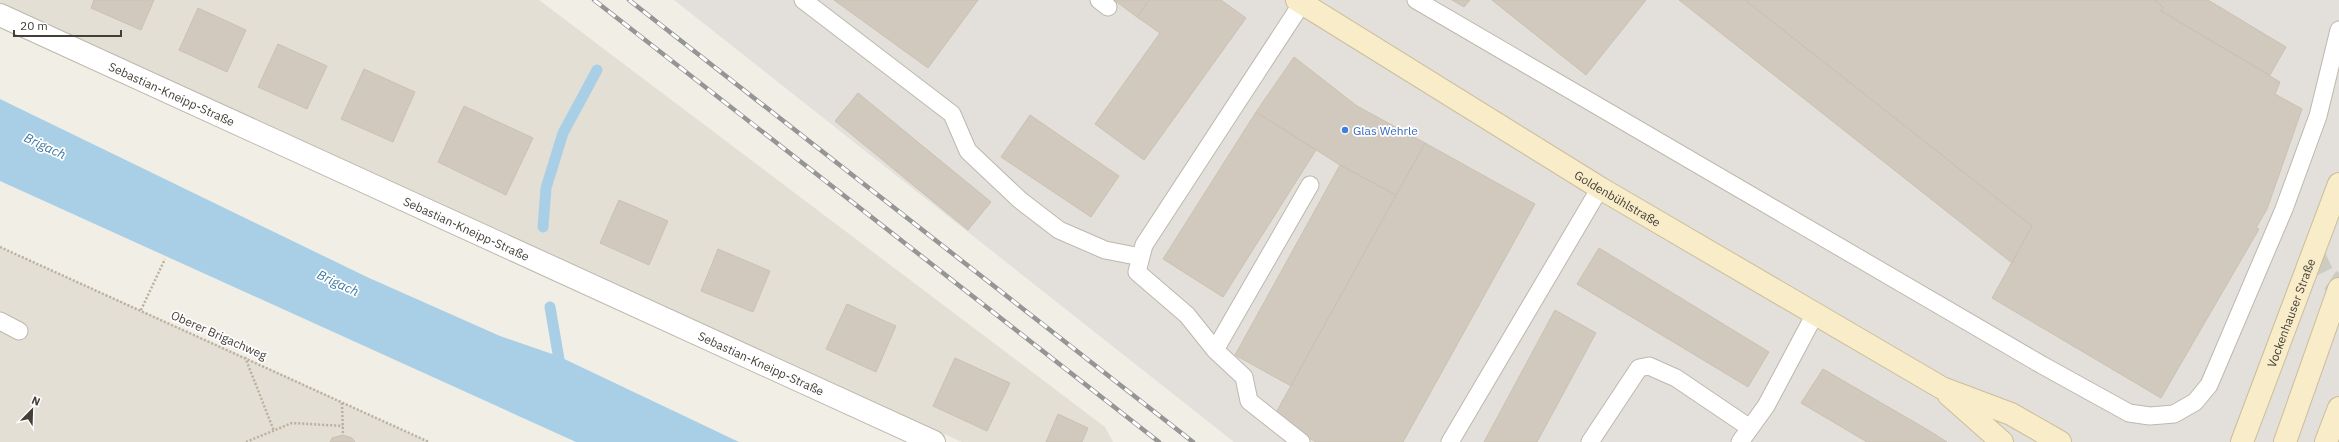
<svg xmlns="http://www.w3.org/2000/svg" width="2339" height="442" font-family="'IBM Plex Sans',sans-serif">
	<rect width="100%" height="100%" fill="#f1eee6"/>
	<!-- residential -->
	<path fill="#e4dfd5" d="M0,0H539L1105,427L1113,442H962L695,324L0,6Z
		M0,247L245,357L429,442H0Z"/>
	<!-- industrial -->
	<path fill="#e3dfdb" d="M674,0H2339V442H1234Z"/>
	<!-- water -->
	<path fill="#a9cfe7" d="M0,99L367,277L500,336L558,356L739,442H576L0,181Z"/>
	<g fill="none" stroke-linecap="round" stroke-linejoin="round">
		<!-- stream -->
		<path stroke="#a9cfe7" stroke-width="11" d="M543,227L546,188L563,133L597,70
			M550,307L561,371"/>
	</g>
	<!-- building -->
	<path fill="#d1c9bd" stroke="#cbc1b1" d="M94,0H154L141,30L91,8Z
		M834,0H978L928,68Z
		M1114,0H1149L1137,17Z
		M1149,0H1221L1246,18L1144,160L1095,124L1160,33L1137,17Z
		M1452,0H1470L1464,7Z
		M1492,0H1646L1586,75Z
		M1679,0H1745L2032,226L2012,263Z
		M1745,0H2154L2163,7L2161,11L2280,82L2275,94L2302,109L2267,209L2256,228L2259,229L2161,398L1992,298L2032,226Z
		M2154,0H2208L2286,47L2270,75L2161,11L2163,7Z
		M198,8L246,30L227,72L179,50Z
		M278,44L327,66L307,109L258,87Z
		M1294,57L1357,106L1425,143L1396,195L1340,165L1256,112Z
		M364,69L415,92L393,142L341,119Z
		M858,93L991,202L968,230L835,121Z
		M464,106L533,138L506,195L438,162Z
		M1256,112L1316,150L1223,297L1163,259Z
		M1030,115L1119,176L1091,217L1001,157Z
		M1425,143L1535,204L1403,442H1316L1273,418Z
		M1340,165L1396,195L1291,386L1235,355Z
		M619,200L668,221L649,265L600,243Z
		M1599,248L1769,352L1748,387L1577,284Z
		M718,249L770,271L753,312L701,291Z
		M847,304L896,326L876,372L826,349Z
		M1555,310L1596,333L1537,442H1484Z
		M955,358L1010,383L987,431L933,406Z
		M1823,369L1928,430L1947,442H1867L1801,403Z
		M1058,414L1088,428L1082,442H1046Z
		M343,435L352,438L355,442H330L332,438Z"/>
	<g fill="none" stroke-linecap="round" stroke-linejoin="round">
		<!-- secondary-tunnel -->
		<path stroke="#cecbc3" stroke-width="22" stroke-dasharray="22 11" stroke-linecap="butt" d="M2313,253L2324,276L2339,286"/>
		<defs>
			<path id="lane" d="M803,0L952,114L968,151L1020,200L1059,230L1105,250L1141,257
				M1099,0L1108,7
				M1416,0L2042,365L2129,413L2150,416L2174,414L2195,402L2209,385L2284,209L2318,116L2339,30
				M0,321L19,331
				M1215,350L1310,185
				M1301,442L1249,401L1244,377L1215,350L1187,315L1137,272L1144,245L1302,3
				M1450,442L1600,188
				M1590,442L1639,368L1649,366L1676,378L1750,428
				M1740,442L1766,406L1815,314"/>
			<g id="street">
				<path id="s1" d="M0,15L934,442"/>
			</g>
			<g id="secondary">
				<path id="s2" d="M1297,0L1600,188L1942,388L2011,414L2060,442"/>
				<path d="M1949,395L2002,442"/>
				<path id="s3" d="M2242,442L2339,184"/>
				<path d="M2285,442L2339,289"/>
				<path d="M2326,442L2339,408"/>
			</g>
		</defs>
		<!-- lane casing -->
		<use href="#lane" stroke="#beb8ad" stroke-width="19"/>
		<!-- street casing -->
		<use href="#street" stroke="#beb8ad" stroke-width="24"/>
		<!-- secondary casing -->
		<use href="#secondary" stroke="#ccbe9b" stroke-width="24"/>
		<!-- path -->
		<path stroke="#bbb09d" stroke-width="2.5" stroke-dasharray="2 2" stroke-linecap="butt" d="M0,247L429,442
			M141,310L165,259
			M245,357L274,431
			M342,403L343,435
			M246,442L292,423L343,426"/>
		<!-- lane -->
		<use href="#lane" stroke="#fff" stroke-width="17"/>
		<!-- street -->
		<use href="#street" stroke="#fff" stroke-width="22"/>
		<!-- secondary -->
		<use href="#secondary" stroke="#f8ecc9" stroke-width="22"/>
		<defs>
			<path id="rail" d="M594,0L1159,442
				M629,0L1193,442"/>
		</defs>
		<!-- rail casing -->
		<use href="#rail" stroke="#959595" stroke-width="4.5"/>
		<!-- rail -->
		<use href="#rail" stroke="#fff" stroke-width="3" stroke-dasharray="9" stroke-linecap="butt"/>
	</g>
	<!-- markers -->
	<circle fill="#3f7fe0" stroke="#fff" stroke-width="1.5" cx="1345" cy="130" r="4"/>
	<g text-anchor="middle" dominant-baseline="central" stroke-width="3.5" stroke-linejoin="round" paint-order="stroke">
		<!-- street labels -->
		<g font-size="12" fill="#433e36" stroke="#fff">
			<text stroke="none"><textPath href="#s1" startOffset="189">Sebastian-Kneipp-Straße</textPath></text>
			<text stroke="none"><textPath href="#s2" startOffset="377">Goldenbühlstraße</textPath></text>
			<text stroke="none"><textPath href="#s1" startOffset="513">Sebastian-Kneipp-Straße</textPath></text>
			<text stroke="none"><textPath href="#s3" startOffset="138">Vockenhauser Straße</textPath></text>
			<text transform="translate(219 335) rotate(24)">Oberer Brigachweg</text>
			<text stroke="none"><textPath href="#s1" startOffset="837">Sebastian-Kneipp-Straße</textPath></text>
		</g>
		<!-- shop labels -->
		<g font-size="12" fill="#366cbe" stroke="#fff" text-anchor="start">
			<text x="1353" y="130">Glas Wehrle</text>
		</g>
		<!-- water labels -->
		<g font-size="13" font-style="italic" fill="#3c78a2" stroke="#fff">
			<text transform="translate(45 146) rotate(25)">Brigach</text>
			<text transform="translate(338 283) rotate(25)">Brigach</text>
		</g>
	</g>
	<!-- north arrow -->
	<g transform="translate(32 410) rotate(23)" stroke="#ffffff" stroke-width="3" paint-order="stroke">
	<path d="M0-3L7 15L0 10L-7 15Z" fill="#433e36"/>
	<text y="-6" font-size="11" font-weight="bold" text-anchor="middle" fill="#433e36">N</text>
	</g>
	<!-- scale -->
	<path d="M14 30v6h107v-6" fill="none" stroke="#433e36" stroke-width="2"/>
	<text x="20" y="30" font-size="12" fill="#433e36" stroke="#ffffff" stroke-width="3" paint-order="stroke">20 m</text>
</svg>
